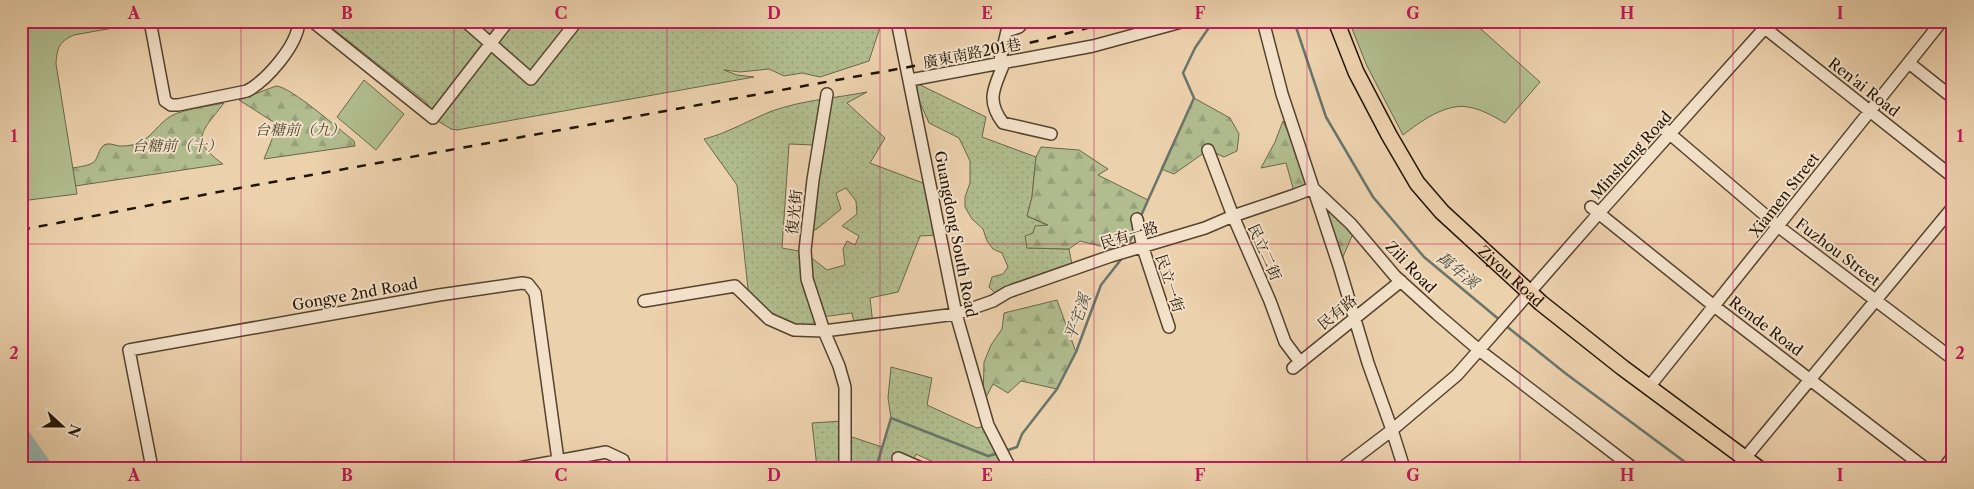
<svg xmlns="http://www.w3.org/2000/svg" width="1974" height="489" font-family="'Libre Caslon Text','Noto Serif TC',serif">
	<defs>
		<pattern id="grass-dots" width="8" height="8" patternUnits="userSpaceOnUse" patternTransform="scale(1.25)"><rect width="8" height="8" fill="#b1bd8f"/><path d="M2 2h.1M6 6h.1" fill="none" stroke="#98a27a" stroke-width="1.8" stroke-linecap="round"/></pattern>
		<pattern id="forest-firs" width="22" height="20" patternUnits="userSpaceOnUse" patternTransform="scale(1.25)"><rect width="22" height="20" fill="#b1bd8f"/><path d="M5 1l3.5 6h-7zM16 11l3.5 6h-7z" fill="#98a27a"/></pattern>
	</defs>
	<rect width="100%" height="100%" fill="#ecd1ad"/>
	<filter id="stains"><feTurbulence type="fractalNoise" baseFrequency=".004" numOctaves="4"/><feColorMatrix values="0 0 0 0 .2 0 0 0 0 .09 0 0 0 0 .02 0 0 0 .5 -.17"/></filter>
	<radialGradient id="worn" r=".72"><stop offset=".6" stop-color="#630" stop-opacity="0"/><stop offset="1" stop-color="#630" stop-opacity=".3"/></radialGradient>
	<!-- grass -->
	<path fill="url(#grass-dots)" stroke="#6a6849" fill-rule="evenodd" d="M323,21H882L869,61L820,77L802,73L784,76L769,69L740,72L724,70L737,75L754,77L457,130L451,129L433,118L431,109L426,102Z
		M910,80L986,117L982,137L1036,157L1032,197L1027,216L1049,226L1028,248L1069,249L1074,275L996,294L989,287L992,277L1003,274L1008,267L1002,253L993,249L987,241L983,229L972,219L965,207V197L970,183V161L959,138L929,123Z
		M867,92L847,103L885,138L870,163L931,186L940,235L920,236L898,292L870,298L873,325L855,327L852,313L814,318L819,332L791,327L750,308L737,185L704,139C728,133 749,120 772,111C803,100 836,98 867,92ZM789,144L814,145L805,233L817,229L841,209L836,193L846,188L856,201L857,214L842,226L859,236L855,245L847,241L843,249L845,265L827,270L804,252L782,248Z
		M891,367L932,378L927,405L977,428L988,425L1010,468H947L916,454L910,468H817L812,423L842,421L843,434L882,447L891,418L888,398Z"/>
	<!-- forest -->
	<path fill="url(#forest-firs)" stroke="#6a6849" d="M465,21H508L491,43Z
		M276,86C290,86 340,130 354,141L355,146L264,159L277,127L275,123L239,100Z
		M1194,98L1230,118L1239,134L1237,151L1224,157L1208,150L1174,174L1161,169Z
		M224,103C203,131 188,139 223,164L75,186L72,168C79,167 88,166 94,162C99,157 99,145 107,144C112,143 118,147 123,146C150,145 152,128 171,116C184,109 209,106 224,103Z
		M1283,121L1312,185L1355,229L1339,266L1313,188L1295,195L1286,163L1261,168L1275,142Z
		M1041,147L1079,150L1108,169L1098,175L1148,200L1124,255L1108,248L1080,241L1069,249L1027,248L1025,236L1033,233L1035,226L1048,225L1027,216L1032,197L1036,157Z
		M1057,300L1076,352L1057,389L1021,381L1008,393L993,384L983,403L984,362L991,345L1002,329L1004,313Z"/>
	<!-- green -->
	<path fill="#b1bd8f" stroke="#6a6849" d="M21,21H134L135,24L74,35C58,42 57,49 56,64L77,194L21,201Z
		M1349,21H1472L1540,82L1505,123C1493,116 1481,109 1468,107C1445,103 1420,122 1403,135L1367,66Z
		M364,80L404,114L376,150L337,117Z"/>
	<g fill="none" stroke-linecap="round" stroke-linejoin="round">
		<!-- stream -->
		<path stroke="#69756b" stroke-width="2.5" d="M1294,21L1326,117L1373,197L1424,257L1501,321
			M1140,218L1194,98L1183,73L1195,48L1212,23
			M1127,248L1135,230
			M1505,325L1565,373L1693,468
			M1005,451L1017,447L1022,434L1057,389L1076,352L1101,285L1123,257
			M876,468L891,418L988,456L1000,453"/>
		<!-- river -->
		<path stroke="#99b6b0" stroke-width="16" d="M21,434L45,468"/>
		<defs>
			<path id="minor" d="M150,21L165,101L171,105H178L247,91C267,80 298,45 299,21
				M312,21L433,118L508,21
				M465,21L531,79L577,21
				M897,21L956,314L988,425L1010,468
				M1263,21L1282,94L1339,266L1368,363L1392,430L1404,468
				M1756,21L1953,177
				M1951,21L1953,23
				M1004,63C995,87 985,99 1003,123L1051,134
				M1909,63L1953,98
				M999,64L1007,31L1019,27L1024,21
				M910,80L1093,46L1185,21
				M827,94L813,180L805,250L807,279L824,331L839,366L845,387V468
				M1663,128L1779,227L1953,359
				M1208,150L1233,216L1270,301L1285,342L1300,362
				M1314,189L1351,224L1395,276L1437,314L1479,350L1633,468
				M1591,207L1714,306L1925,468
				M1137,219L1143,248L1169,327
				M644,301L735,286L769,319L794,330L824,331L956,314L993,301L1008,292L1111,256L1205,228L1233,216L1295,195L1313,188
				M1293,368L1401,281
				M1649,387L1942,21
				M898,458L921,468
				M1745,458L1953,207
				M152,468L129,350L439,295L522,283L528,284L535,293L558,460
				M519,468L606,452L623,460L625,468
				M1342,468L1392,430L1457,375L1599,213L1771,21
				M1944,468L1953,456"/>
			<g id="major">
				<path id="s1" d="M1336,21L1356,72L1389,135L1417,183L1442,212L1541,303L1623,368L1758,468"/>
			</g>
		</defs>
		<!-- minor casing -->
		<use href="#minor" stroke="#54432e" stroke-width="14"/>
		<!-- major casing -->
		<use href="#major" stroke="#221403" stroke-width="18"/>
		<!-- minor -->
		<use href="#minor" stroke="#f3e1ca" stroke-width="11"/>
		<!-- major -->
		<use href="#major" stroke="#ecd1ad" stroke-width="15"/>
		<!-- rail -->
		<path stroke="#221403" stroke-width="2.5" stroke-dasharray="9 9" stroke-linecap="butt" d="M21,230L234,189L975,55L1042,40L1114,21"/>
	</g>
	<!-- grid -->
	<path fill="none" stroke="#c2185b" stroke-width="1" stroke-opacity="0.55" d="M241,21V468M454,21V468M667,21V468M880,21V468M1094,21V468M1307,21V468M1520,21V468M1733,21V468M21,244H1953"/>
	<g text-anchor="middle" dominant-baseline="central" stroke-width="4" stroke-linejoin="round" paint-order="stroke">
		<!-- street labels -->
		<g font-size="15" fill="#221403" stroke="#f3e1ca">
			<text transform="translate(972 53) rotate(-11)">廣東南路201巷</text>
			<text transform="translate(1864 87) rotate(38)">Ren'ai Road</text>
			<text transform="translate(1631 155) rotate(-48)">Minsheng Road</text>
			<text transform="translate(1784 195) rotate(-52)">Xiamen Street</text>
			<text transform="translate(794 212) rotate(-84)">復光街</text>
			<text transform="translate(956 234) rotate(79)">Guangdong South Road</text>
			<text transform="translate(1129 235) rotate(-17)">民有一路</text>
			<text transform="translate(1265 252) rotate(66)">民立二街</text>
			<text transform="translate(1838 252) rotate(37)">Fuzhou Street</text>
			<text transform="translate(1411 267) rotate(46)">Zili Road</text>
			<text stroke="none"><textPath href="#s1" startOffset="314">Ziyou Road</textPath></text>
			<text transform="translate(1170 283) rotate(72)">民立一街</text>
			<text transform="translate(355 294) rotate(-10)">Gongye 2nd Road</text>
			<text transform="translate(1337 312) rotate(-39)">民有路</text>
			<text transform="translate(1766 326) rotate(37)">Rende Road</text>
		</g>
		<!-- park labels -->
		<g font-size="15" font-style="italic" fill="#4d472d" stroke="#f3e1ca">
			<text x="300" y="129">台糖前（九）</text>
			<text x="177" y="145">台糖前（十）</text>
		</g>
		<!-- water labels -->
		<g font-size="16" font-style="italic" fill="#4c4d40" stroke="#f3e1ca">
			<text transform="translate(1458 270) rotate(39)">萬年溪</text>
			<text transform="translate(1077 317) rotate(-70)">平宅溪</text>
		</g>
	</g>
	<!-- margin -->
	<rect width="1974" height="489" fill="none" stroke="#ecd1ad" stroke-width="55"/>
	<!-- north arrow -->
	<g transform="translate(62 426) rotate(111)" stroke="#f3e1ca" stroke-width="4" paint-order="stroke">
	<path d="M0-4L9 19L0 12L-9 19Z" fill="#221403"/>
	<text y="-8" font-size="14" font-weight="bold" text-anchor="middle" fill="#221403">N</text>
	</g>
	<rect x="28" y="28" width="1918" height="434" fill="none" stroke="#c2185b" stroke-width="2"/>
	<g font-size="16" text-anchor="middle" font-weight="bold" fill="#c2185b">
		<text x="134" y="19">A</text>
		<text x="347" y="19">B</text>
		<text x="561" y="19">C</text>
		<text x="774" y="19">D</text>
		<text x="987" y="19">E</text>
		<text x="1200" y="19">F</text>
		<text x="1413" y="19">G</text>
		<text x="1627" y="19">H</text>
		<text x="1840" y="19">I</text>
		<text x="14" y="142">1</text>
		<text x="1960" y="142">1</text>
		<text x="14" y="359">2</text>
		<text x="1960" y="359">2</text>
		<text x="134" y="481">A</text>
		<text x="347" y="481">B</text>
		<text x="561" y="481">C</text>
		<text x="774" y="481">D</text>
		<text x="987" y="481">E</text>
		<text x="1200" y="481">F</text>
		<text x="1413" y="481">G</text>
		<text x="1627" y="481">H</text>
		<text x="1840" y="481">I</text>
	</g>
	<rect width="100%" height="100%" filter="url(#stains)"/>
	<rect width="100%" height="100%" fill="url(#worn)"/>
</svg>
